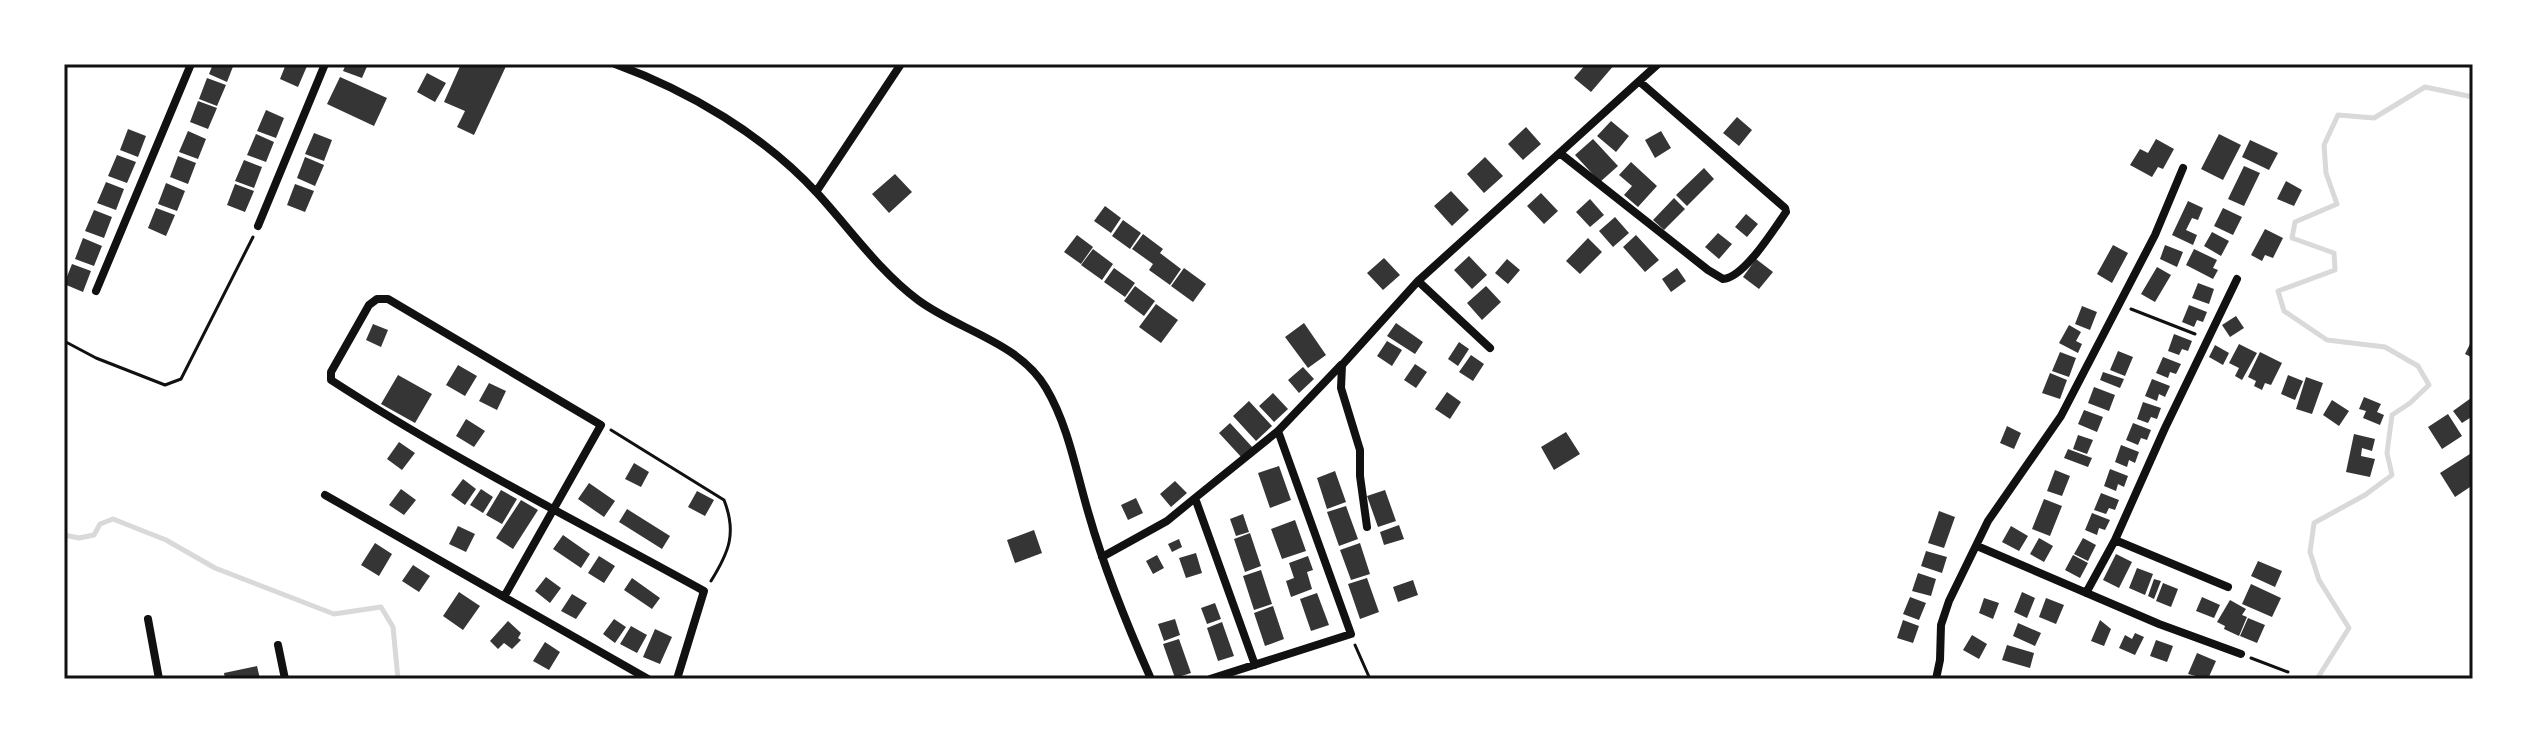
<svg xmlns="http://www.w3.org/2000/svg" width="2537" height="743" font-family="Georgia,serif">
	<rect width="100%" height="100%" fill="#fff"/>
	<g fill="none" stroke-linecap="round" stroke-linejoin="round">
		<!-- stream -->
		<path stroke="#d9d9d9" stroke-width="5" d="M64,535L79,538L94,535L100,524L113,519L166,540L215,568L334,614L381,607L393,627L398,679
			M2317,679L2349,628L2319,580L2310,552L2314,523L2365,495L2392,475L2387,453L2392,415L2410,403L2429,385L2418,366L2385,347L2327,340L2284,311L2278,291L2335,270L2334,253L2292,238L2295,222L2337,204L2326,173L2324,145L2338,115L2374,118L2425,87L2473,97"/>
	</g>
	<!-- building -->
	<path fill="#353535" d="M213,64H234L227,82L209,74Z
		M286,64L307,66L298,87L280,79Z
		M346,64H368L362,78L343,71Z
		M461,64H507L474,135L457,127L465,111L444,102Z
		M1586,64H1615L1591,92L1574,78Z
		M427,73L446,83L435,102L417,92Z
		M340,77L387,98L374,126L327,104Z
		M207,78L226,85L217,106L199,99Z
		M198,101L217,108L208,129L190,122Z
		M266,110L284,118L276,138L257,131Z
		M1737,117L1752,130L1739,146L1723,133Z
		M1611,121L1629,136L1616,152L1597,136Z
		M1526,127L1541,144L1523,160L1508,144Z
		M128,129L146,136L138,157L120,150Z
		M188,131L206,139L198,159L179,152Z
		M1661,131L1671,148L1655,158L1645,140Z
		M314,133L332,140L324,161L305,154Z
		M256,134L274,142L266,162L247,155Z
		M2219,134L2241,145L2223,180L2201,169Z
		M1593,139L1618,166L1600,182L1575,155Z
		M2156,139L2174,149L2163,169L2158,167L2152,177L2130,165L2140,149L2148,153Z
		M2250,140L2278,153L2269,170L2242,157Z
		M117,155L136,162L127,183L108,176Z
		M178,156L196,163L188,184L170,177Z
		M305,157L324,165L315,186L297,178Z
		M1485,157L1503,176L1484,193L1467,174Z
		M244,160L262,167L254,188L235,181Z
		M1631,162L1657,186L1638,207L1624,195L1632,186L1619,175Z
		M2244,166L2260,173L2244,206L2228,199Z
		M1704,168L1714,179L1687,206L1676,195Z
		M895,174L912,192L889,213L872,194Z
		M2286,181L2302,190L2294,206L2277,199Z
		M106,182L124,189L116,210L97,203Z
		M166,183L185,191L177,211L158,204Z
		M235,184L254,191L245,212L227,205Z
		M295,184L314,191L305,212L287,205Z
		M1451,191L1469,210L1452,226L1434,206Z
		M1541,193L1558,211L1544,224L1527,206Z
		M1674,198L1685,209L1664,230L1653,220Z
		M1590,199L1604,215L1590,227L1576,212Z
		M2188,201L2203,208L2198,220L2192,218L2186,230L2197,235L2193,245L2172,235Z
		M1105,206L1121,218L1111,233L1094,221Z
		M156,208L175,215L166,236L148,228Z
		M2223,208L2242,217L2233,235L2214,226Z
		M94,210L112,217L104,238L85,231Z
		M1746,214L1758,224L1747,237L1735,227Z
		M1615,217L1629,233L1613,247L1599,231Z
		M1123,220L1141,233L1130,249L1112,236Z
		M2265,229L2283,238L2273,258L2265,255L2262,261L2251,255Z
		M2212,232L2229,241L2221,256L2204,246Z
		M1718,233L1732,244L1719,259L1705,247Z
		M1143,234L1163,249L1160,253L1181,269L1170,285L1149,270L1153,264L1132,249Z
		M1077,235L1093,247L1081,264L1064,252Z
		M1636,235L1659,260L1645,272L1623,247Z
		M83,238L102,246L94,266L75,259Z
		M1588,238L1602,252L1580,274L1566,261Z
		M2113,245L2128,253L2112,283L2097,274Z
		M2165,245L2183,252L2177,267L2160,259Z
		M1093,249L1113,264L1102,280L1081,265Z
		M2194,249L2217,260L2213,268L2218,270L2213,279L2186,265Z
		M1469,256L1487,275L1472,289L1454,270Z
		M1384,258L1400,275L1383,290L1367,273Z
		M1507,259L1520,270L1508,284L1495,273Z
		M1756,259L1773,272L1759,289L1743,277Z
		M72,264L91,271L83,292L64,284Z
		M2157,267L2171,275L2155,302L2141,294Z
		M1114,268L1135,283L1125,297L1104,282Z
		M1184,268L1206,284L1193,302L1171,286Z
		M1677,268L1686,281L1671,292L1662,279Z
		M2198,283L2214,289L2209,304L2192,298Z
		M1135,286L1155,301L1144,316L1124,301Z
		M1486,286L1501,302L1482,320L1467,303Z
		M1156,304L1178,320L1161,343L1139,327Z
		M2189,305L2207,312L2203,322L2197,320L2194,327L2182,322Z
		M2082,306L2097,312L2090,330L2075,324Z
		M2236,316L2244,328L2230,337L2222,325Z
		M1304,323L1326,355L1308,368L1285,337Z
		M1396,323L1423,342L1415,354L1387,336Z
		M373,324L388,330L381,347L366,340Z
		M2069,325L2081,332L2076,341L2082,344L2078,353L2059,343Z
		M2174,334L2192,341L2188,351L2182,349L2179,355L2168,351Z
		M2473,338V358L2465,354Z
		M1387,341L1402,350L1392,366L1377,356Z
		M1459,342L1469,349L1458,366L1448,359Z
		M2239,344L2257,353L2242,380L2235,376L2239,368L2229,363Z
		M2215,345L2229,353L2223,365L2209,357Z
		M2118,351L2133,357L2125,376L2110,370Z
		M2060,352L2076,358L2069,377L2052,371Z
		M2260,352L2282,363L2271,385L2265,383L2262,390L2254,386L2256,381L2248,377Z
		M1471,355L1484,364L1473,381L1459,372Z
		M2163,357L2181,364L2176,374L2170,372L2168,378L2156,373Z
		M1415,364L1427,372L1416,388L1404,380Z
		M458,365L477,376L465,396L446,385Z
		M1303,367L1314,379L1299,393L1288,380Z
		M2103,372L2124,379L2120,388L2100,380Z
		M2050,373L2067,380L2060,399L2042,393Z
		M398,375L432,394L415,423L381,404Z
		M2288,375L2303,381L2295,400L2281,394Z
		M2306,377L2323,383L2312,414L2296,409Z
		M2152,379L2170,386L2165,397L2159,394L2157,401L2145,396Z
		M489,383L506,391L497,410L479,401Z
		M2094,387L2115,395L2109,411L2088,403Z
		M1447,392L1461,402L1450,419L1435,409Z
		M1273,393L1288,409L1274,422L1259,406Z
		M2364,397L2381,404L2377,412L2384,415L2380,425L2363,418L2366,411L2359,409Z
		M2471,398L2473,416L2462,423L2453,411Z
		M2332,400L2349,411L2339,426L2323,415Z
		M1249,401L1272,426L1256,441L1233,416Z
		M2143,402L2161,408L2157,419L2151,417L2148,423L2137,419Z
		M2084,410L2103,417L2097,432L2078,424Z
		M2448,414L2462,436L2442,449L2428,427Z
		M466,419L485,431L474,447L456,436Z
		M1230,423L1254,449L1243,459L1219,433Z
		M2133,423L2151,430L2147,440L2141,438L2138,445L2126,440Z
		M2007,426L2021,433L2014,449L2000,443Z
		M1566,432L1580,454L1554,470L1541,447Z
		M2354,434L2375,439L2372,451L2362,448L2361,456L2375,459L2370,477L2346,472Z
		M2078,435L2093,440L2087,454L2073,449Z
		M399,442L415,453L402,470L387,459Z
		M2121,445L2139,452L2135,463L2129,460L2127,467L2115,462Z
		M2068,449L2092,458L2088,467L2064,458Z
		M2473,452V485L2455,497L2440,473Z
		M634,463L649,472L641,487L625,479Z
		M1279,466L1291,500L1270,508L1258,473Z
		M2110,469L2128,476L2124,487L2118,484L2116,491L2104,486Z
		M2055,470L2070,476L2062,496L2047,491Z
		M1335,471L1346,502L1327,509L1317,478Z
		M463,479L476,489L465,505L451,495Z
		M1175,481L1187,493L1171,507L1160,494Z
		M589,483L615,501L604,517L578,499Z
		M401,489L416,500L404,515L389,505Z
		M481,489L493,497L483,513L470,505Z
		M501,490L517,499L502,524L486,515Z
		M1385,490L1396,521L1378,527L1367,496Z
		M697,491L714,500L705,516L688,507Z
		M2101,493L2119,500L2115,510L2109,508L2106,514L2094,510Z
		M1136,498L1143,513L1128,520L1121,505Z
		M2044,499L2062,506L2050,536L2032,529Z
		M521,500L538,510L513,549L496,538Z
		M1346,506L1358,539L1339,546L1327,512Z
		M627,509L670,536L662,549L619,522Z
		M1939,511L1955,517L1944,548L1928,543Z
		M2092,513L2110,520L2105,530L2099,528L2097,535L2085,530Z
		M1243,514L1249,532L1236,536L1230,519Z
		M1295,520L1306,551L1282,559L1271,529Z
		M1399,525L1404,539L1384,545L1380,532Z
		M458,526L475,534L466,552L449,544Z
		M2011,526L2028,536L2019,551L2002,542Z
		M1034,530L1042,553L1015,563L1007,540Z
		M1250,533L1261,566L1245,572L1234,539Z
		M563,535L590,554L581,568L553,549Z
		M2039,538L2053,546L2044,562L2030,554Z
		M2083,538L2096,545L2088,561L2074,554Z
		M1179,539L1182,547L1172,552L1168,544Z
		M375,543L392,554L379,576L361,565Z
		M1360,543L1370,574L1351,580L1340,550Z
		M1926,551L1947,557L1942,573L1921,566Z
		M1196,553L1202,573L1186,578L1179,558Z
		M2116,554L2132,562L2119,588L2103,580Z
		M1157,555L1164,568L1153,574L1146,561Z
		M2073,555L2088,563L2080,578L2065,570Z
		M599,556L615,566L604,583L588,573Z
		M1308,556L1313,570L1307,572L1312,589L1291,597L1286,581L1294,578L1289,563Z
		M2258,561L2282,571L2275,587L2251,576Z
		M413,565L430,576L419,592L402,581Z
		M2137,568L2153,574L2145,595L2129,588Z
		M1261,570L1272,604L1254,610L1243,576Z
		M1918,573L1936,579L1931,596L1912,591Z
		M546,577L561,588L550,603L535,591Z
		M632,578L660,598L652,609L624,590Z
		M1367,578L1379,612L1360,619L1348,584Z
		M2154,579L2161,581L2154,599L2148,596Z
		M1413,580L1418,595L1398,602L1393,587Z
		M2163,583L2178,589L2171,607L2156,601Z
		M2251,584L2281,598L2272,617L2242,604Z
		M459,592L480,606L463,630L443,616Z
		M2022,592L2035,598L2027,618L2014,612Z
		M1317,593L1329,625L1311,631L1300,599Z
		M572,594L587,603L576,619L561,611Z
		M1910,597L1926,603L1919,620L1903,614Z
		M2202,597L2220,605L2214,618L2196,611Z
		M1984,598L1999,603L1993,619L1979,613Z
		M2046,598L2064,605L2056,624L2039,617Z
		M2230,600L2246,609L2242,615L2247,617L2239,636L2224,629L2225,626L2217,622Z
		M1215,603L1221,619L1207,624L1201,608Z
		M1273,606L1284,639L1265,646L1254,613Z
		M2248,618L2265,625L2257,643L2240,636Z
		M614,619L626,627L615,643L603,634Z
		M1175,619L1180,635L1164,641L1158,624Z
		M1903,620L1919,626L1913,643L1897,638Z
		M2100,620L2111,629L2104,646L2091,641Z
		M508,621L521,633L518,638L521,640L512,649L504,643L498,649L490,641Z
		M1222,622L1234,656L1218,661L1207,628Z
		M2018,623L2041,633L2035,646L2013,636Z
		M631,626L647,635L637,653L620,644Z
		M655,629L672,637L660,664L643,657Z
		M2135,633L2144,637L2135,655L2119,648L2125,635L2132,639Z
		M1972,635L1987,644L1979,659L1963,650Z
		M1179,639L1191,673L1175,678L1163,644Z
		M2156,640L2173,646L2167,662L2150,656Z
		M545,642L560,652L549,670L533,661Z
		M2007,645L2034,653L2030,668L2002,660Z
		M2197,653L2216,661L2208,679L2188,674Z
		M257,666L260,679H225L224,673Z"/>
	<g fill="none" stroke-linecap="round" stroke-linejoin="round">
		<!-- path -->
		<path stroke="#111" stroke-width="3" d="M2131,309L2195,334
			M64,341L96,358L165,385L181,379L253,237
			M611,430L724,500C737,533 729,552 711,581
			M1355,645L1370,679
			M2251,658L2288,672"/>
		<!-- minor -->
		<path stroke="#111" stroke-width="8" d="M615,64C689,91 764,135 818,194C850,229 879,271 918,300C958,330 1019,342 1046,388C1069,427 1076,472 1089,515C1105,571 1127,625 1151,679
			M1561,154L1708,270L1723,279C1744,278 1774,229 1786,212L1785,208L1640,82
			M816,192L901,64
			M258,226L325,64
			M1418,281L1490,348
			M96,291L191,64
			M325,495L648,679
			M1367,527L1360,476V450L1341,388L1342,365L1418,281L1658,64
			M2115,540L2228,587
			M1977,546L2159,624L2241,654
			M1102,557L1167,521L1195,498
			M2086,593L2115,540L2165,428L2237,279
			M504,597L601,425L388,299H377L369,305L331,372V380C451,458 579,522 704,591L677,679
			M148,619L159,679
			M278,645L285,679
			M1255,665L1195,498L1278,431L1341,365
			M1210,679L1351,634L1278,431
			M1936,679L1940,660L1941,625L1949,601L1988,521L2061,416L2155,235L2183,168"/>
	</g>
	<!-- border -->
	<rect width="2537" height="743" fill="none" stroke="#ffffff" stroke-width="132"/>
	<rect x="66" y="66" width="2405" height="611" fill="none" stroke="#111" stroke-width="3"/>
</svg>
